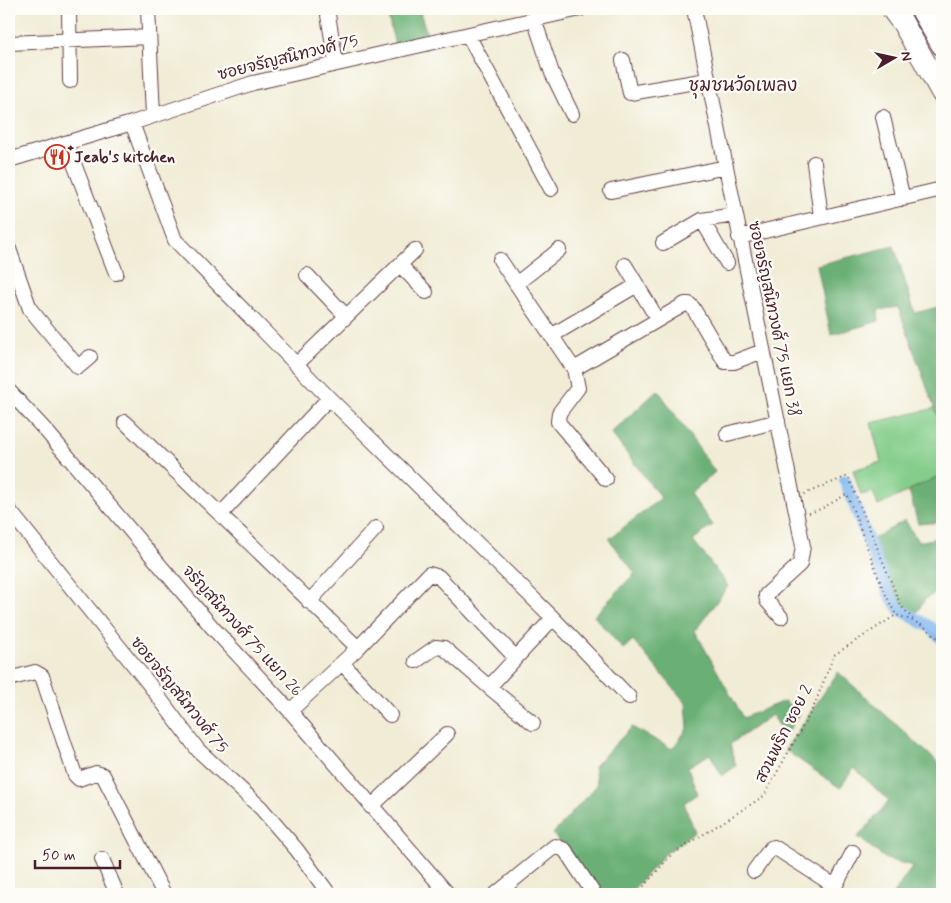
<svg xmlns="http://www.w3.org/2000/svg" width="951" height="903" font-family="Mynerve,'Playpen Sans Thai',sans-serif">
	<rect width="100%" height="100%" fill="#fdfcf7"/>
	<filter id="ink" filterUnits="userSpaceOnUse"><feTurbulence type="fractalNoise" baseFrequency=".02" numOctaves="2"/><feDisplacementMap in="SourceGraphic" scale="10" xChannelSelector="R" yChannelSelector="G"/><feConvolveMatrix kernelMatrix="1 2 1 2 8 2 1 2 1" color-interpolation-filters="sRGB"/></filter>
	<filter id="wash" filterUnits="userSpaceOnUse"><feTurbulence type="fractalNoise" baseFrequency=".0096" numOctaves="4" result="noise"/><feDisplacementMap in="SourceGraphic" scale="20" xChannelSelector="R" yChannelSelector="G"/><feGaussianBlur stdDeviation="1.12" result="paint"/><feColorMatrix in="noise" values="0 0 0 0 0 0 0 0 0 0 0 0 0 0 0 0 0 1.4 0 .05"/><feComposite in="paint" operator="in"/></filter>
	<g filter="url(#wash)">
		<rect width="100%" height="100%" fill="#f0ecd5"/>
		<!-- green -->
		<path fill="#84cd8a" stroke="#67765a" d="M936,408L942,429V475L878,506L873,492L861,495L853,470L881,462L871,423Z"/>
		<!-- forest -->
		<path fill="#6bb076" stroke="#5a6850" d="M386,9H419L428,37L395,45Z
			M894,246L915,313L942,306V429L898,307L878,310L879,321L831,335L817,265Z
			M658,390L715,472L690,494L713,525L693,540L728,586L695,631L743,718L784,701L800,712L786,735L772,715L730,744L736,766L722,776L710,754L688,767L697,794L684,803L695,832L665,854L629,894H600L553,834L597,785L594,766L632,727L672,749L688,728L686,703L633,640L623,649L594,616L635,573L609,539L661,498L611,433Z
			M942,475V522L918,524L909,490Z
			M905,520L918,542L942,537V590L925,599L916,614L895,600L870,541Z
			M838,672L942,766V859L940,862L942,865V894H893L913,866L886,859L858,837L889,801L854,768L840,788L785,750Z"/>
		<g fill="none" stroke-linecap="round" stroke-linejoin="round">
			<!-- canal -->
			<path stroke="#81b8f0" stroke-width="12" d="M845,481L889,594L899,609L932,628L942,639"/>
		</g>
	</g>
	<g filter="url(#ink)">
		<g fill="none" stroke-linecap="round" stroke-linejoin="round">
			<defs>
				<path id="minor" d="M69,9L70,81
					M148,9L153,115
					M327,9L336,63
					M694,9L803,546L800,564L766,595L767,601L781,617
					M534,19L552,73L572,114
					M468,35L551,189
					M9,43L149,37
					M623,60L630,93L707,80
					M883,117L903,199
					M132,123L175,240L329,398L553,618L629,697
					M66,143L116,273
					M9,160L132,123L253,83L580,9
					M814,163L821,217
					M611,191L726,167
					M702,220L727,263
					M739,237L942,189
					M663,243L702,220L735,215
					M9,249L30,309L78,367L90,357
					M500,260L574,369L578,388L559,413L558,422L606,479
					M400,265L426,292
					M625,265L652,310
					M307,275L346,316
					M516,284L559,250
					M551,336L637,285
					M297,364L415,250
					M574,369L685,304H689L693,308L725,362H734L763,351
					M9,391L48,433L212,627L290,711L448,894
					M125,422L358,648
					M727,434L778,421
					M9,510L149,684L198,750L261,808L297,850L329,894
					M221,514L329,398
					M309,602L376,528
					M416,661L436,647L444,648L489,687L553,618
					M342,663L390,715
					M9,679L35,672L42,676L75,775L79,779L96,773L103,775L164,894
					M489,687L533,723
					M290,711L358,648L429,574L439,577L515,657
					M371,807L447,734
					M102,859L117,894
					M754,871L771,848L774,847L835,886
					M496,894L555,846L565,850L594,894
					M831,894L853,852"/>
				<path id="highway" d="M895,9L942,93
					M921,9L942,45"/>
			</defs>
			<!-- minor casing -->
			<use href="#minor" stroke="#633e44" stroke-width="16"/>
			<!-- highway casing -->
			<use href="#highway" stroke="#633e44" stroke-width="23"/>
			<!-- path -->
			<path stroke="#633e44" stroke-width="2" stroke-dasharray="1 4" stroke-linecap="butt" d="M804,494L848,476L901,606L913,619
				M809,513L821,509L847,494L883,589L896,615C914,620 930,628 942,643
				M637,894L671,855L764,796L814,706L834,655L896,615"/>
			<!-- minor -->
			<use href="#minor" stroke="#fff" stroke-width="14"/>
			<!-- highway -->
			<use href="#highway" stroke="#fff" stroke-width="21"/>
			<defs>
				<path id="highway-bridge" d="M892,9L900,20"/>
			</defs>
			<!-- highway-bridge casing -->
			<use href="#highway-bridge" stroke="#633e44" stroke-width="23" stroke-linecap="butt"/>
			<!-- highway-bridge -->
			<use href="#highway-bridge" stroke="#fff" stroke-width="21"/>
		</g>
	</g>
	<!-- icons -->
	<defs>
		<symbol id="restaurant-ring" viewBox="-11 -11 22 22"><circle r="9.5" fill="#fdfcf7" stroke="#c8321e" stroke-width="1.5"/><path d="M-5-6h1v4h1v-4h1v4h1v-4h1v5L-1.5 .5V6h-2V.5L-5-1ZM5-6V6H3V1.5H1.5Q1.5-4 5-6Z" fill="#c8321e"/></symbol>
	</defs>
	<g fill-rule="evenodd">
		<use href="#restaurant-ring" x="43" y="143" width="28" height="28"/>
	</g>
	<g text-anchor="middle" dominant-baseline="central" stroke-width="4.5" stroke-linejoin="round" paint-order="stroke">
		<!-- street labels -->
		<g font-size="16" fill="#4a1f2b" stroke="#fdfcf7">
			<text transform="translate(288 58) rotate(-14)">ซอยจรัญสนิทวงศ์ 75</text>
			<text transform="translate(774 319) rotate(78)">ซอยจรัญสนิทวงศ์ 75 แยก 38</text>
			<text transform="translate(242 631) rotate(48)">จรัญสนิทวงศ์ 75 แยก 26</text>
			<text transform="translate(179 695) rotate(51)">ซอยจรัญสนิทวงศ์ 75</text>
			<text transform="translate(784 734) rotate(-63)">สวนพริก ซอย 2</text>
		</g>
		<!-- poi labels -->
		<g font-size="16" font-weight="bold" fill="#4a1f2b" stroke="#fdfcf7" text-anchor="start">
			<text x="74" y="157">๋Jeab's kitchen</text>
		</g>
		<!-- neighbourhood labels -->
		<g font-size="18" fill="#4a1f2b" stroke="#fdfcf7">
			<text x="743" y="86">ชุมชนวัดเพลง</text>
		</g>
	</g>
	<!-- margin -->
	<rect width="951" height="903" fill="none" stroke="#fdfcf7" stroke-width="30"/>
	<!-- north arrow -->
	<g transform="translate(894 58) rotate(81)" stroke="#fdfcf7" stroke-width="4" paint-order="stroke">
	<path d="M0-4L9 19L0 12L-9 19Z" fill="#4a1f2b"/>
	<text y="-8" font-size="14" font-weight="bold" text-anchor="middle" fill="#4a1f2b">N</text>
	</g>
	<!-- scale -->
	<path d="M35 860v8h85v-8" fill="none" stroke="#4a1f2b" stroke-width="2.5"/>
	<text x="42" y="860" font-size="15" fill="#4a1f2b" stroke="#fdfcf7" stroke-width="4" paint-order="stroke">50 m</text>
</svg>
